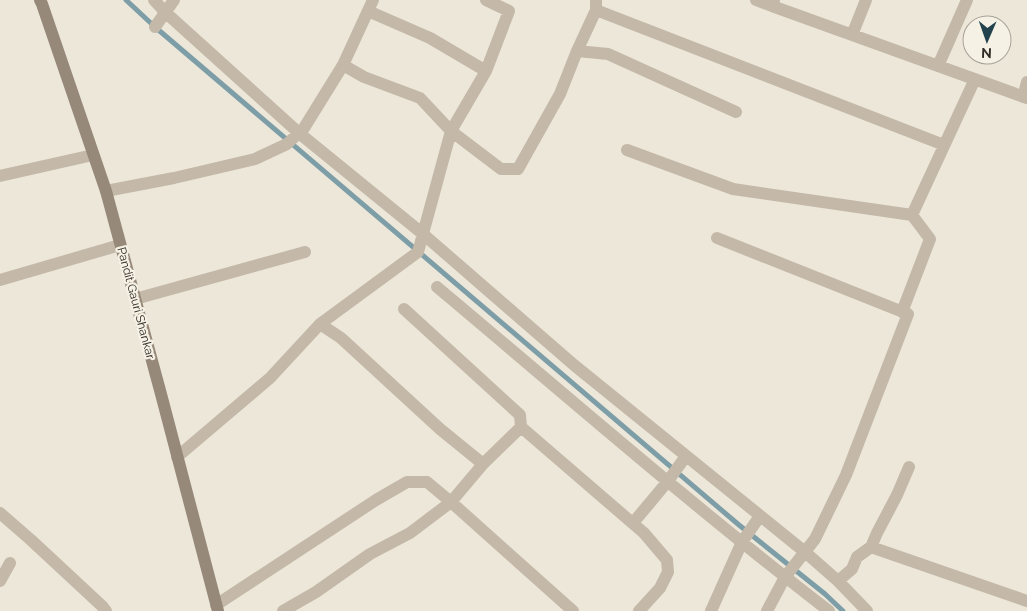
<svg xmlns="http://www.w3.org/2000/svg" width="1027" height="611" font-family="Raleway,sans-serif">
	<rect width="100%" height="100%" fill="#ede7da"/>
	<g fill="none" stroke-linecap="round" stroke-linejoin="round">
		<!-- stream -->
		<path stroke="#7d9ea7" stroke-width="5" d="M126,0L155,27L739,525L825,594L843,611"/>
		<!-- street -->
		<path stroke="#c4b9a8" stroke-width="12" d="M154,0L165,12L299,133L423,234L574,365L805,552L838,581L867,611
			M756,0L772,6
			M774,0L772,6L1027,98
			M596,10L944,145
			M368,11L430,38L486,71
			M155,27L174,0
			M852,35L866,0
			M577,51L608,54L736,112
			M343,65L364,77L420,98L451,131L501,169H518L560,94L577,51L596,10V0
			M938,66L967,0
			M1023,97L1027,82
			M627,150L733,189L912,215
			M0,176L93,155
			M106,191L174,178L255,159L287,144L304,128L343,65L373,0
			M717,238L908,314L846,475L815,539L785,577L767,611
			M0,280L120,245
			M437,287C567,396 695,508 829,611
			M135,299L305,252
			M902,312L930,239L912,215L975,79
			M320,324L341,338L440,429L483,464
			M521,427L644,533L667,560L668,572L660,588L639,611
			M177,457L270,378L320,324L418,252L451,131L486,71L509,11L486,0
			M0,513L31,540L103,607L106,611
			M633,523L668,481L686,456
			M871,547L1027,601
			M0,581L10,563
			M838,581L852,569L857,557L871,547L877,533L897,495L909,467
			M216,605L376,500L407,482H427L451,502L573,611
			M283,611L316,592L370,554L410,533L451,502L483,464L521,427L520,415L404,309
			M711,611L742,542L760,516"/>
		<!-- secondary -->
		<path stroke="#97897a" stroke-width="12" d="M40,0L42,4L106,191L161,394L218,611"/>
	</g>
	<g text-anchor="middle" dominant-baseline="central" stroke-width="4.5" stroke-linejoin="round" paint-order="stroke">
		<!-- street labels -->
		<g font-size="12" fill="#322c27" stroke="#f6f1e5">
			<text transform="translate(136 303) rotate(75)">Pandit Gauri Shankar</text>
		</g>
	</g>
	<!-- north arrow -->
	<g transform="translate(987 40) rotate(182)"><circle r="24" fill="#f6f1e5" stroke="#a8a299"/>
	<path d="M0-4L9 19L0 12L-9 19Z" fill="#22434d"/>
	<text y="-8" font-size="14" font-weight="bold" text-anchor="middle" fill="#322c27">N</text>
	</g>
</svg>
